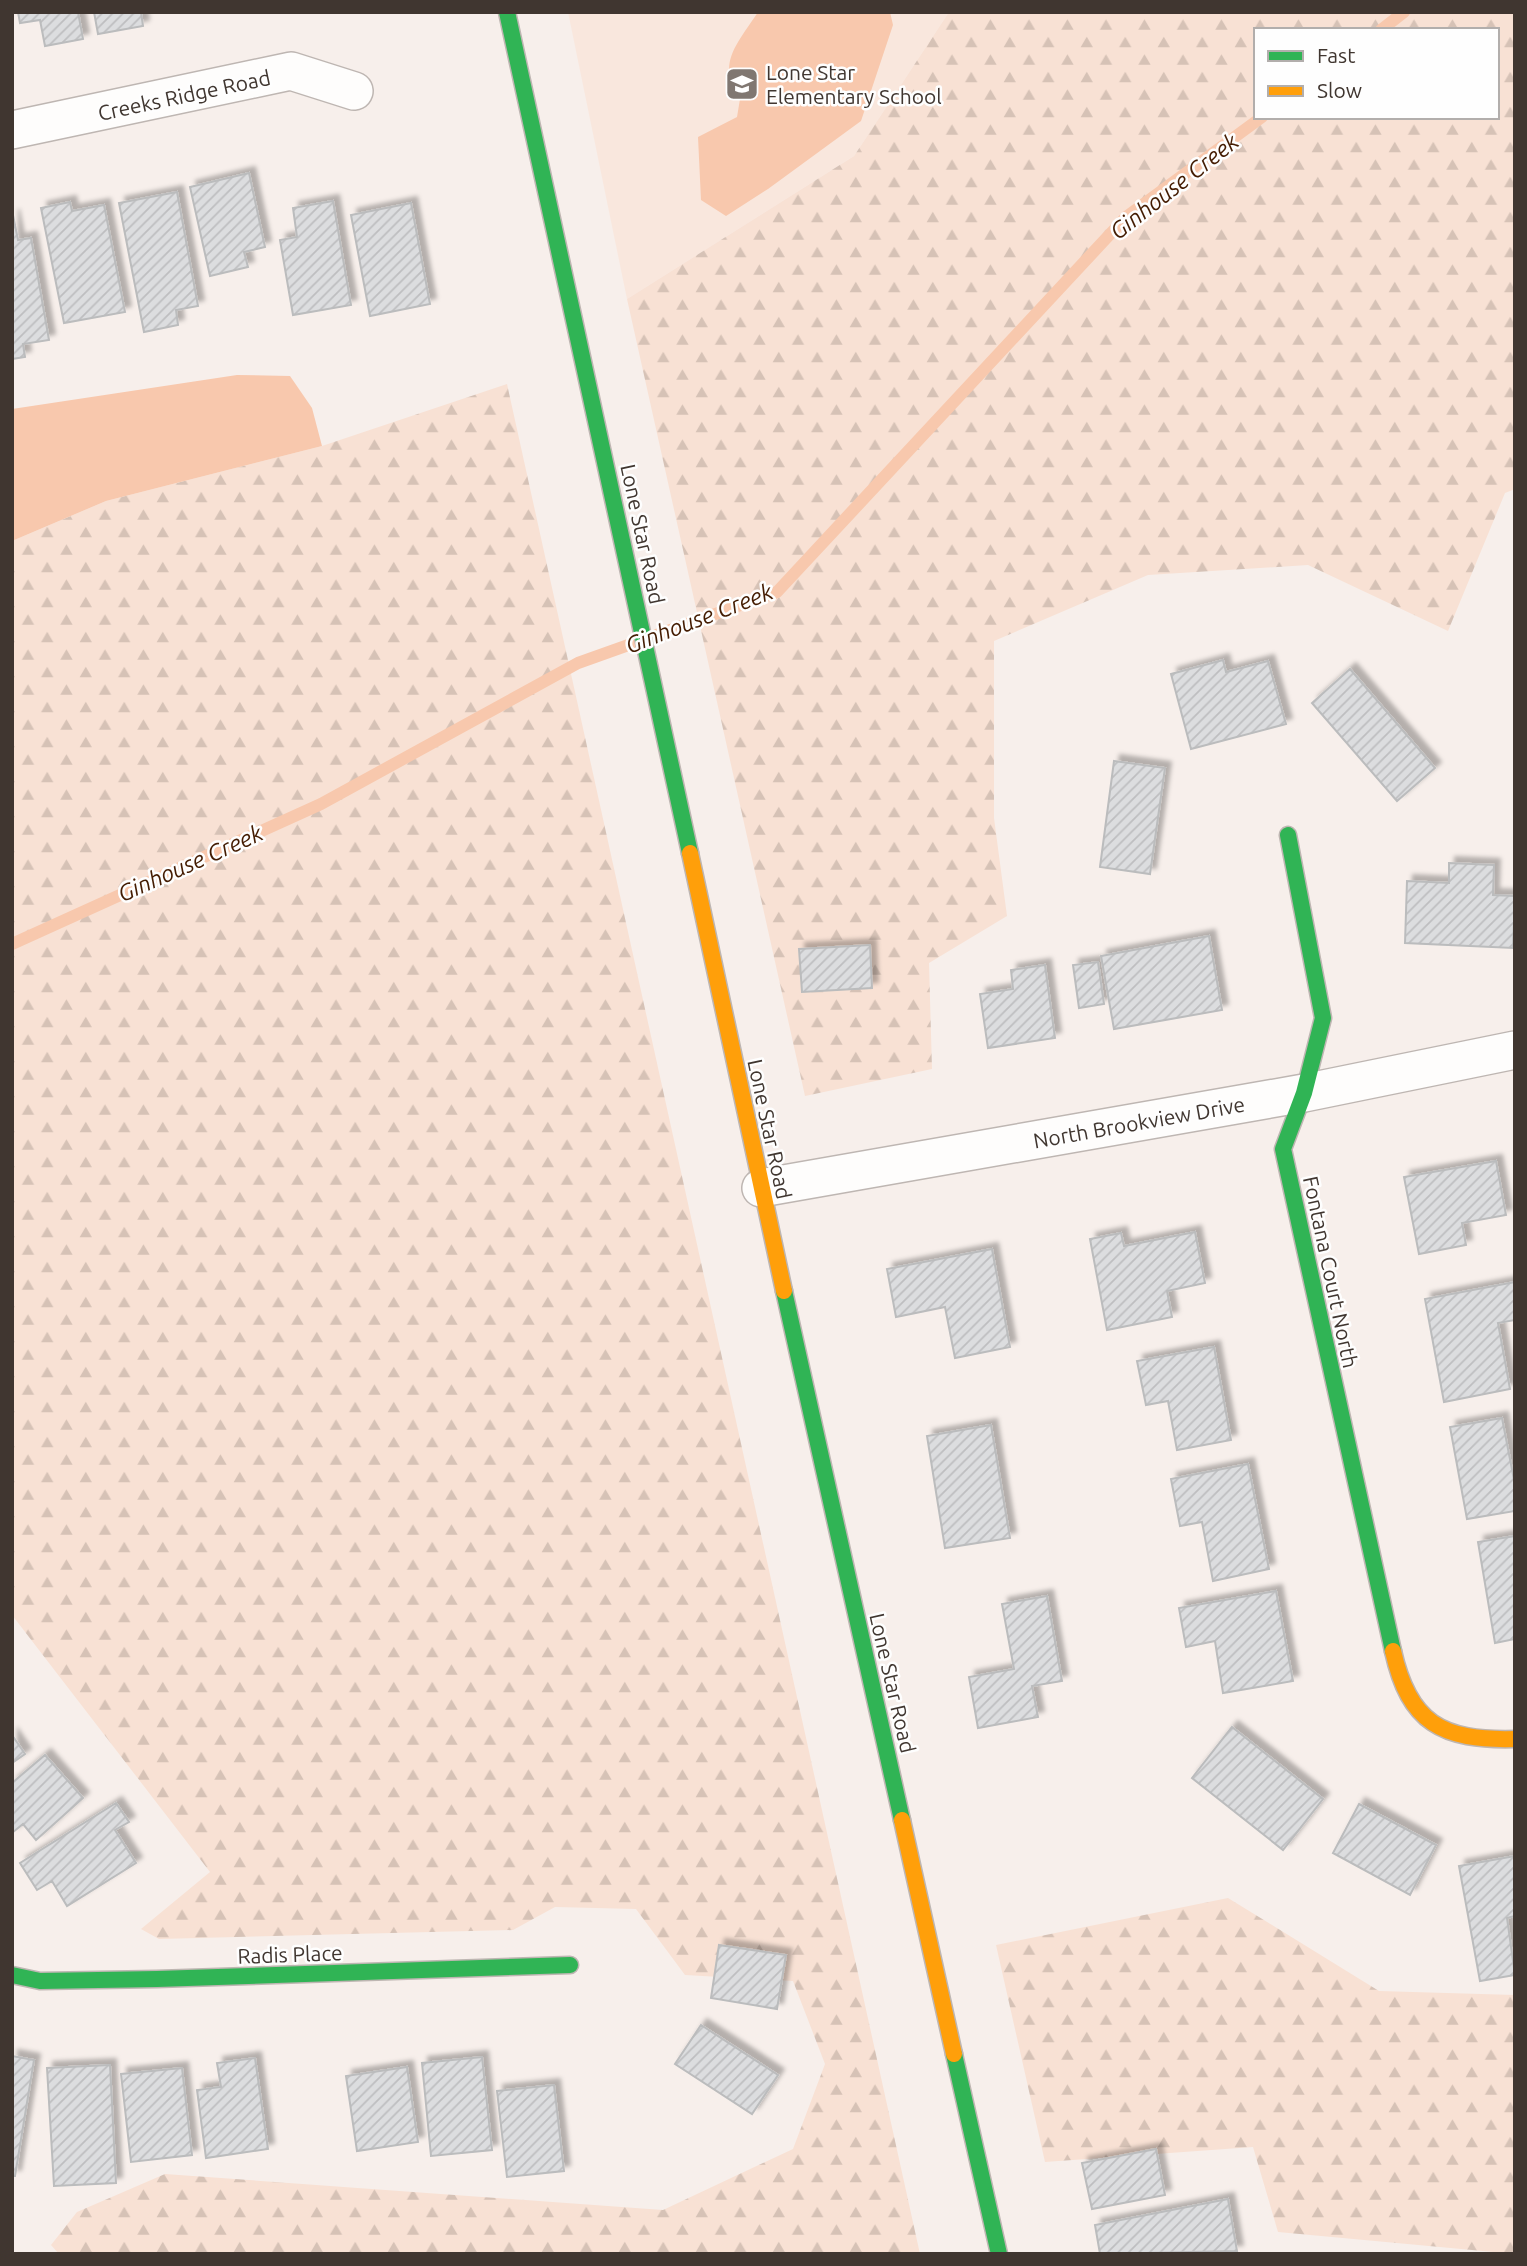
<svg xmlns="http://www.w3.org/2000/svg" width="1527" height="2266" font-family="Ubuntu,sans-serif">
	<defs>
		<pattern id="forest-firs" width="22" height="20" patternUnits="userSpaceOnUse" patternTransform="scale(1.75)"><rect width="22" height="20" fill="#f8e1d4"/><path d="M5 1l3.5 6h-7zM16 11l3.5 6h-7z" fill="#d6c2b6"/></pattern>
		<pattern id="building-hatch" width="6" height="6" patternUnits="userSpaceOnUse" patternTransform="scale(1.75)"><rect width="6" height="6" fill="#dcdddf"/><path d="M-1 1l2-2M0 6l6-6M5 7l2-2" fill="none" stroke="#bebec0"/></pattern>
		<filter id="shadow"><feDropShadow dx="6" dy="-6" stdDeviation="2" flood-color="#0004"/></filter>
	</defs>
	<rect width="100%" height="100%" fill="#f7efeb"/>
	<!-- built -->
	<path fill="#f9e7dd" d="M568,12H949L854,156L627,299Z"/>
	<!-- forest -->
	<path fill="url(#forest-firs)" fill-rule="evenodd" d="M949,12H1515V489L1505,493L1448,631L1308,565L1148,575L994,641V818L1007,916L929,963L932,1069L805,1096L627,299L854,156ZM1256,30H1497V117H1256Z
		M507,384L920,2254H59L51,2245L77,2212L165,2174L663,2210L793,2149L825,2064L793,1981L685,1975L636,1909L555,1907L513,1930L159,1939L141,1929L210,1872L12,1615V541L106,501L322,446Z
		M1228,1898L1379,1991L1515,1995V2254L1278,2232L1253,2147L1045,2162L996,1945Z"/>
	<!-- water -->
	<path fill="#f8c8ad" d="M758,12H890L893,25L861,121L768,189L726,216L701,200L698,137L737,117L740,99C715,64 738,43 758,12Z
		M237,375L290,376L312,408L322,446L106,501L12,541V409Z"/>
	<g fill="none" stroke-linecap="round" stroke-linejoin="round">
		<!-- stream -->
		<path stroke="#f8c8ad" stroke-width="12" d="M1381,30L1404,12
			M12,944L321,804L578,663L777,592L1126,217L1262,117"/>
	</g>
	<!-- building -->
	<path fill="url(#building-hatch)" stroke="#bbbcbd" stroke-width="2" filter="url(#shadow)" d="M18,12H78L83,39L45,46L40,20L20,23Z
		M94,12H141L143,26L98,34Z
		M249,173L265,247L244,252L248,267L210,276L190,187Z
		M177,192L198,306L176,310L178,325L144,332L119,203Z
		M333,201L351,305L293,315L280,240L297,237L293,208Z
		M70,202L72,211L104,205L125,312L64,323L41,208Z
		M411,203L430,304L370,316L351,215Z
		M13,215L18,240L31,238L49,340L23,344L25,357L12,359Z
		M1223,660L1226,672L1268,661L1286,724L1191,749L1171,674Z
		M1350,669L1435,768L1397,801L1312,703Z
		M1114,761L1165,768L1150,874L1100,867Z
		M1449,863L1494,865L1493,895L1515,896L1513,948L1405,943L1407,881L1449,883Z
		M1209,936L1222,1010L1114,1029L1101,956Z
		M870,945L872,988L802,992L799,949Z
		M1098,962L1104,1004L1079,1008L1073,965Z
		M1045,965L1055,1038L988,1048L980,994L1013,989L1011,970Z
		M1496,1161L1506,1215L1462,1223L1466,1245L1419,1254L1404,1177Z
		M1195,1232L1205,1283L1167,1291L1172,1317L1107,1330L1090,1239L1121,1233L1124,1246Z
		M992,1249L1010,1347L955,1358L945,1307L896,1317L887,1269Z
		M1515,1282V1320L1498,1323L1510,1389L1444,1402L1425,1299Z
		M1214,1347L1231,1440L1177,1450L1168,1401L1146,1405L1137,1361Z
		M1502,1418L1515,1485V1511L1467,1519L1450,1427Z
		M991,1425L1010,1538L945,1548L927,1436Z
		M1248,1464L1269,1569L1213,1581L1202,1522L1180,1526L1171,1479Z
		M1515,1536V1639L1495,1643L1478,1542Z
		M1276,1591L1293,1681L1223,1693L1215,1641L1186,1647L1179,1608Z
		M1047,1596L1062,1681L1032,1686L1038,1717L978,1728L969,1677L1014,1669L1002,1604Z
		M1232,1727L1323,1799L1283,1850L1192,1778Z
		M12,1735L25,1754L12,1763Z
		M45,1755L83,1798L36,1840L23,1824L12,1833V1783Z
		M116,1803L129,1822L115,1830L136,1863L67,1906L52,1881L37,1890L20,1863Z
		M1359,1804L1436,1845L1410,1895L1333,1853Z
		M1515,1856V1916L1507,1918L1515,1975L1480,1981L1459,1866Z
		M719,1945L786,1955L777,2009L711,1998Z
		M701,2025L778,2075L752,2114L675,2064Z
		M12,2056L34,2060L15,2176H12Z
		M482,2057L492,2150L431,2156L422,2063Z
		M255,2058L268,2149L206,2158L197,2090L221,2087L217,2063Z
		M110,2065L116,2183L54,2186L47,2068Z
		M407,2067L418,2142L357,2151L346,2076Z
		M182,2068L192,2155L131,2162L121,2074Z
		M554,2085L564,2171L507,2177L497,2091Z
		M1156,2149L1165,2195L1092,2209L1082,2163Z
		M1228,2199L1237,2251L1100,2254L1095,2225Z"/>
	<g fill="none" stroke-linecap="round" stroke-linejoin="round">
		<defs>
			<path id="street" d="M12,130L291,71L354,91
				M761,1188L1304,1093L1515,1050"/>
			<path id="fast" d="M507,12L690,853
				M1288,835L1323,1018L1304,1093L1283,1149L1393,1651
				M784,1291L902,1820
				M12,1975L40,1981L157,1979L570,1965
				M954,2054L999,2254"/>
			<path id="slow" d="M690,853L784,1291
				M1393,1651C1409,1723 1442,1741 1515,1739
				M902,1820L954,2054"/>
		</defs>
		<!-- street casing -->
		<use href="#street" stroke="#beb6b2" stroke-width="40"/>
		<!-- fast casing -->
		<use href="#fast" stroke="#beb6b2" stroke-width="19"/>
		<!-- slow casing -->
		<use href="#slow" stroke="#beb6b2" stroke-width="19"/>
		<!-- street -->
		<use href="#street" stroke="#fefdfc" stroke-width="37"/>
		<!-- fast -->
		<use href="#fast" stroke="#30b455" stroke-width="16"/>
		<!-- slow -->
		<use href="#slow" stroke="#ff9f0a" stroke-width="16"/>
	</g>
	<!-- icons -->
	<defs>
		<symbol id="school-square" viewBox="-11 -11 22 22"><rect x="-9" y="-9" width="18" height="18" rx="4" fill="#807771" stroke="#fefefe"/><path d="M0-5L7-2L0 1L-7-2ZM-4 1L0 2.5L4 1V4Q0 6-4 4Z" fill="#fff"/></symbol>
	</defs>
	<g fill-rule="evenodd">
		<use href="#school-square" x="723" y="65" width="38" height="38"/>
	</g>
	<g text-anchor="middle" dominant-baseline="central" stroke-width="5" stroke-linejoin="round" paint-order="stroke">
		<!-- poi labels -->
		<g font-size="21" fill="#403630" stroke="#fefefe" text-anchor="start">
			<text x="766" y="72">Lone Star<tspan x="766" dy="24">Elementary School</tspan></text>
		</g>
		<!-- street labels -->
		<g font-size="21" fill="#403630" stroke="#fefefe">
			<text transform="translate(184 95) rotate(-12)">Creeks Ridge Road</text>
			<text transform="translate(643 534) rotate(78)">Lone Star Road</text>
			<text transform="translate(1139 1122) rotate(-10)">North Brookview Drive</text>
			<text transform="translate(770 1129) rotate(78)">Lone Star Road</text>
			<text transform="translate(1331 1272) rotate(78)">Fontana Court North</text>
			<text transform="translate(893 1683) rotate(77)">Lone Star Road</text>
			<text transform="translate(290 1954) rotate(-2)">Radis Place</text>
		</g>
		<!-- water labels -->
		<g font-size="23" font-style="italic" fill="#441c02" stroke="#fefefe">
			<text transform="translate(1174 186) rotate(-38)">Ginhouse Creek</text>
			<text transform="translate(699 618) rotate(-21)">Ginhouse Creek</text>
			<text transform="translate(190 863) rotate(-24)">Ginhouse Creek</text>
		</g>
	</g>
	<!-- border -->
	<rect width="1527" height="2266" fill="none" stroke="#403630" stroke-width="28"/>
	<!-- legend -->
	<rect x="1254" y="28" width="245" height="91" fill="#fefefe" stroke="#b2aeac" stroke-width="2"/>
	<rect x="1268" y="51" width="35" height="10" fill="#30b455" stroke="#b2aeac" stroke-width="2"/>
	<text x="1317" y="63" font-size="21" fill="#403630">Fast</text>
	<rect x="1268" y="86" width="35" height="10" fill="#ff9f0a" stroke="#b2aeac" stroke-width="2"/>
	<text x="1317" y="98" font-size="21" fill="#403630">Slow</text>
</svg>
